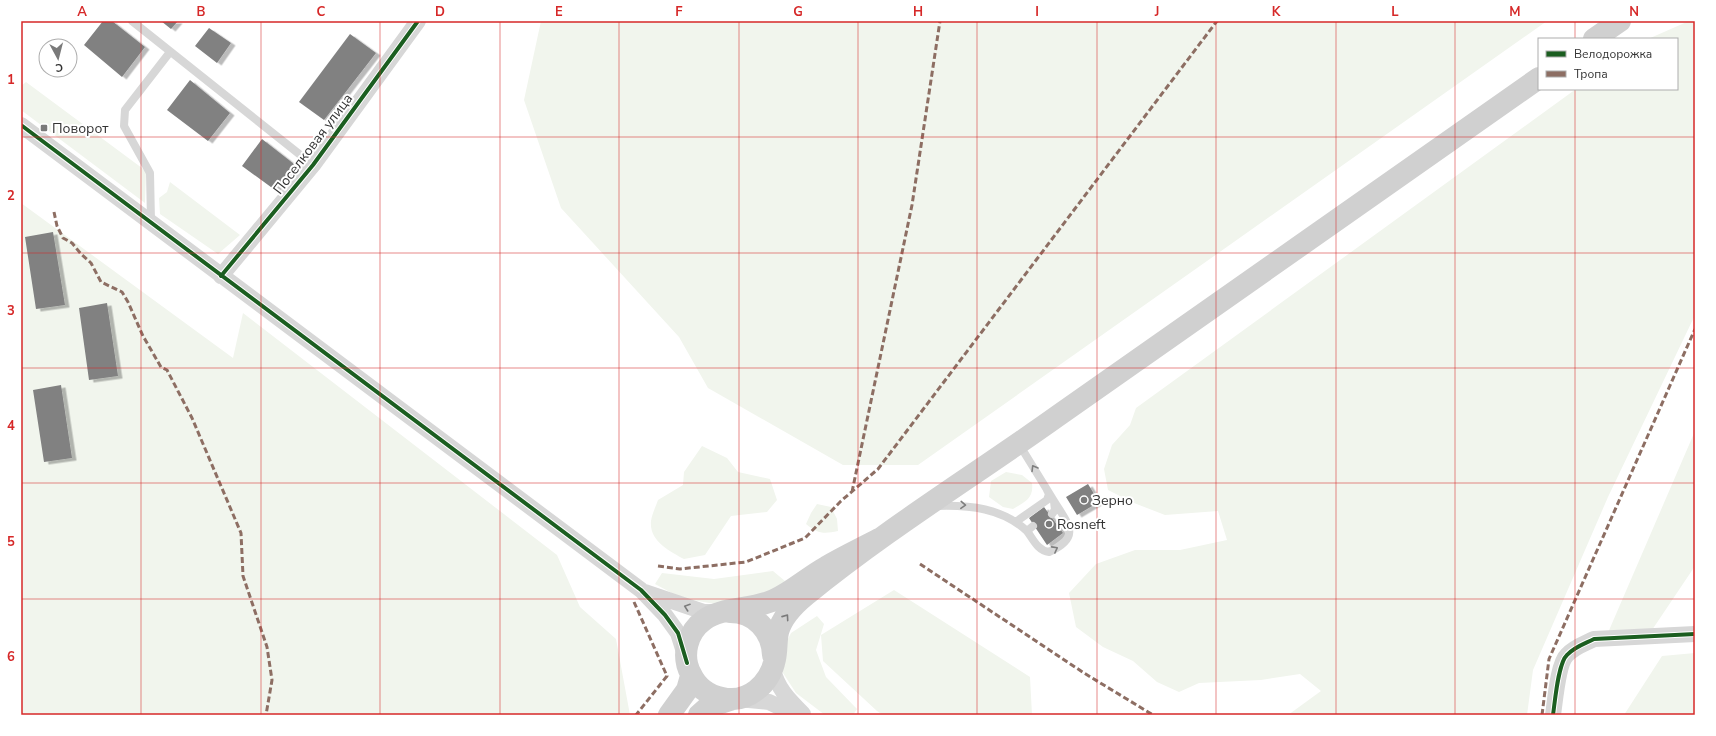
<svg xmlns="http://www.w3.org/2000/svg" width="1716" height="736" font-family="'Nunito Sans',sans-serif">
	<defs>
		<filter id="shadow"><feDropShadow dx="4.5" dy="2.5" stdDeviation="0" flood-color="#0004"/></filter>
	</defs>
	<rect width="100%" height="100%" fill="#fff"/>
	<!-- green -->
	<path fill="#f1f5ed" d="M541,21H1547L918,465H843L708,388L679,337L561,208L524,100Z
		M1689,21H1695V315L1608,497L1533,670L1527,715H1288L1321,691L1300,674L1261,680L1199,683L1179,692L1157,682L1133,661L1103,647L1076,627L1069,593L1096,564L1135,550H1180L1227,540L1218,511L1165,515L1134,503L1108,490L1104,469L1112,445L1130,425L1136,408L1576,89H1677V39H1648Z
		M26,82L146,171L145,203L21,110V86Z
		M170,182L240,235L218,254L160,214L159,198L167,192Z
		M21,203L233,358L243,313L557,555L580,607L616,639L630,715H21Z
		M1695,431V566L1650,633L1607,635Z
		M702,446L727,458L738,472L770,479L777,500L767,512L731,516L705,555L684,559C670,551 649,541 651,521C652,514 656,506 658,500L683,485L684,472Z
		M1006,472L1022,475L1032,483C1034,498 1025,502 1013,509L1003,507L989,497L991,481Z
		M817,504L831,507L837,519L838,531C824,534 818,534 806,524L811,513Z
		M773,571L785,581L767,594L715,604L681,598L655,584L662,573L714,579Z
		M894,590L1030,677L1032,715H883L877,711L823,661L821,635Z
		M817,616L824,624L816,650L826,677L857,709L853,715H825L796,693L783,673L781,653L791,633Z
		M1695,653V715H1624L1662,656Z"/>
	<!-- building -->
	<path fill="#818181" filter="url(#shadow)" d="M103,21H112L145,47L122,77L84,45Z
		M161,21H178L171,29Z
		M209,28L231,43L217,63L195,46Z
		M350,34L376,53L324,120L299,102Z
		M190,80L230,113L208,141L167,110Z
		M262,139L294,164L275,190L242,166Z
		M53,232L65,305L36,309L25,237Z
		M107,303L118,376L89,380L79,308Z
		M61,385L72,458L44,462L33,390Z
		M1088,484L1099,502L1077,515L1066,497Z
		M1044,507L1063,533L1047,545L1029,518Z"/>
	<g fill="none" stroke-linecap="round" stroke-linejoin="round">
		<!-- lane -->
		<path stroke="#d7d7d7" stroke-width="8" d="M132,21L313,165
			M151,221L150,173L124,126L125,110L170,52
			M1019,444L1054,501L1055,510L1052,514
			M937,506C970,505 1002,508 1027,531L1033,526
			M1017,521L1047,500L1049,494L1047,490
			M1027,531C1033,539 1038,551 1049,552C1082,537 1068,524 1054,501"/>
		<!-- street -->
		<path stroke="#d7d7d7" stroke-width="16" d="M21,125L641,590L665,615L678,633L685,655
			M221,276L313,165L418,21
			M645,592L704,612H720
			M772,667C778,689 787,698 803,714
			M738,699L769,702L796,715
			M1553,715C1555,702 1558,663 1567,655C1574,647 1584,644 1594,639L1695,634"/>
		<!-- secondary -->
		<path stroke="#d0d0d0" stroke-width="22" d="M1594,39L1620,21
			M879,539C862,548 843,557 826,567C808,577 793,591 774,600C753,610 721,607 704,620C687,632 681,656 691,674C697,687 708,695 722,698C748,704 770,684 775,659C777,650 776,641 778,632C782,617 795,604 806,595C887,529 975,475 1059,415C1219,303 1379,190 1539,78
			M730,612C755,612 772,631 773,655
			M669,715L687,690L691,676
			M699,715L708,707L733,699"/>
		<!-- quiet -->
		<path stroke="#8d6e63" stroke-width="3" stroke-dasharray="6 3" stroke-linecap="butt" d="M54,212L57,226L63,238L72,243L81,254L91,263L101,282L122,292L128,302L143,336L161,367L167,370L192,418L241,533L243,576L267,647L272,680L266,715
			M852,492L912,205L940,21
			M920,564L1084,673L1153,715
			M658,566L680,569L746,562L805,538L841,501L878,469L1217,21
			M634,602L667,676L636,715
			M1542,715L1549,659L1695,329"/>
		<defs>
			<path id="cycleway" d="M21,125L641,590L665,615L678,633L687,663
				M221,276L313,165L418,21
				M1553,715C1555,702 1558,663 1567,655C1574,647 1584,644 1594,639L1695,634"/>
		</defs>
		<!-- cycleway casing -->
		<use href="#cycleway" stroke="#fff" stroke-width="6"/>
		<!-- cycleway -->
		<use href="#cycleway" stroke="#1b5e20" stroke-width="4"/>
	</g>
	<!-- one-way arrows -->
	<defs><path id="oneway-chevron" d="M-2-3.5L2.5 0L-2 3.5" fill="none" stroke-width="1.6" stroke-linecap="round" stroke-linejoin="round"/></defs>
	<g stroke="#7d7d7d">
		<use href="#oneway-chevron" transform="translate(1034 468) rotate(-121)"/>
		<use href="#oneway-chevron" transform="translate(963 505) rotate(3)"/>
		<use href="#oneway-chevron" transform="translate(1055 549) rotate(-28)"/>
		<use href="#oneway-chevron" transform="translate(687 607) rotate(-161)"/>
	</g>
	<use stroke="#7a7a7a" href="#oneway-chevron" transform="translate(786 617) rotate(-55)"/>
	<!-- grid -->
	<path fill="none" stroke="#d62828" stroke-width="1" stroke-opacity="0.55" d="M141,21V715M261,21V715M380,21V715M500,21V715M619,21V715M739,21V715M858,21V715M977,21V715M1097,21V715M1216,21V715M1336,21V715M1455,21V715M1575,21V39M1575,89V715M21,137H1695M21,253H1695M21,368H1695M21,483H1695M21,599H1695"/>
	<!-- markers -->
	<g fill="#7a7a7a" stroke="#fff" stroke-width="1.5">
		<rect x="40" y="124" width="8" height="8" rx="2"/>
		<circle cx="1084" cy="500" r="4"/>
		<circle cx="1049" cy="524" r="4"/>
	</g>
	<g text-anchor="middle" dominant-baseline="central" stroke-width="4" stroke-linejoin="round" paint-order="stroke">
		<!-- poi labels -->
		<g font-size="14" fill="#333" stroke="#fff" text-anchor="start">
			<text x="52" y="128">Поворот</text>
			<text x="1092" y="500">Зерно</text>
			<text x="1057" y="524">Rosneft</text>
		</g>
		<!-- street labels -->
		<g font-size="14" fill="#333" stroke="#fff">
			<text transform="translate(313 144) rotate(-53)">Поселковая улица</text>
		</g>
	</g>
	<!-- border -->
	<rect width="1716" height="736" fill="none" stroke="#ffffff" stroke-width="44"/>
	<!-- legend -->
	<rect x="1538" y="38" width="140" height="52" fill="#ffffff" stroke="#adadad"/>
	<rect x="1546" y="51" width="20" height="6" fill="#1b5e20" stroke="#adadad"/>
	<text x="1574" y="58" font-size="12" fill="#333333">Велодорожка</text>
	<rect x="1546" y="71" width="20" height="6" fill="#8d6e63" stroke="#adadad"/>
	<text x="1574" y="78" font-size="12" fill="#333333">Тропа</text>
	<!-- north arrow -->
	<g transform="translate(58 58) rotate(173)"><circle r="19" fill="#ffffff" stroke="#adadad"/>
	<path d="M0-3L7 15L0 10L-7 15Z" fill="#7a7a7a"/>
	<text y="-6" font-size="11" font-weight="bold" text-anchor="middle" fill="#333333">С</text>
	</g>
	<rect x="22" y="22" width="1672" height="692" fill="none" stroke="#d62828" stroke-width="1.5"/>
	<g font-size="13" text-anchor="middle" font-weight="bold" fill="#d62828">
		<text x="82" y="16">A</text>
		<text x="201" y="16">B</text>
		<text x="321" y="16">C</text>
		<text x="440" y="16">D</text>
		<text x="559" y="16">E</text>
		<text x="679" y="16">F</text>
		<text x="798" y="16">G</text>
		<text x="918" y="16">H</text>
		<text x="1037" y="16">I</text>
		<text x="1157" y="16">J</text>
		<text x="1276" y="16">K</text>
		<text x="1395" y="16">L</text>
		<text x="1515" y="16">M</text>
		<text x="1634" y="16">N</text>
		<text x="11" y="84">1</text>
		<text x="11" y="200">2</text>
		<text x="11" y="315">3</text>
		<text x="11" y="430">4</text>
		<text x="11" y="546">5</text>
		<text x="11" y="661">6</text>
	</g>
</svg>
